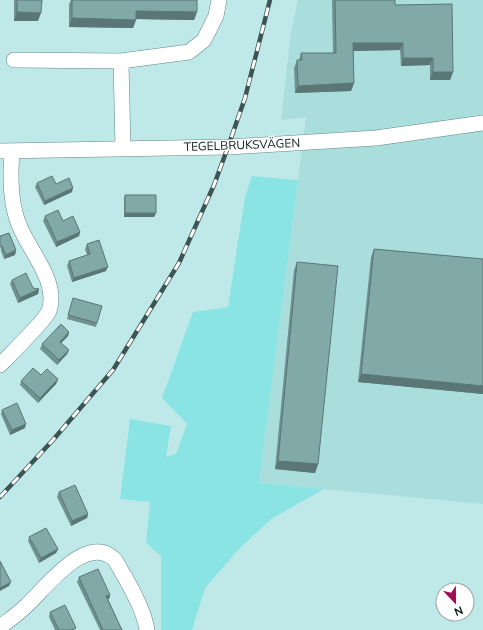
<svg xmlns="http://www.w3.org/2000/svg" width="483" height="630" font-family="'Nunito Sans',sans-serif">
	<rect width="100%" height="100%" fill="#bfe9e8"/>
	<!-- built -->
	<path fill="#aadedd" d="M298,0H483V504L259,483L306,117L281,120L291,31Z"/>
	<!-- green -->
	<path fill="#89e4e3" d="M252,176L298,180L259,483L324,489L271,519L239,549L205,588L192,630H161V556L146,543L150,502L120,499L130,419L171,426L166,457L176,454L187,424L162,398L193,312L228,307L245,197Z"/>
	<g fill="none" stroke-linecap="round" stroke-linejoin="round">
		<defs>
			<path id="street" d="M14,60L121,61L189,52L204,40L216,16L219,0
				M121,61L123,148
				M0,151L228,147L376,138L483,123
				M0,365C9,356 46,319 49,311C59,282 30,252 20,227C10,205 10,176 12,152
				M0,627C9,620 18,614 26,606C44,590 86,532 114,559C118,563 121,572 125,577C134,594 144,611 147,630"/>
		</defs>
		<!-- street casing -->
		<use href="#street" stroke="#608787" stroke-width="16"/>
		<!-- street -->
		<use href="#street" stroke="#fff" stroke-width="15"/>
		<defs>
			<path id="rail" d="M0,497L53,440L113,370L179,263L214,185L228,147L245,98L270,0"/>
		</defs>
		<!-- rail casing -->
		<use href="#rail" stroke="#3d5454" stroke-width="4.5"/>
		<!-- rail -->
		<use href="#rail" stroke="#fff" stroke-width="3" stroke-dasharray="9" stroke-linecap="butt"/>
	</g>
	<!-- wall -->
	<path fill="#6f9190" d="M14,0H42L38,21H14Z
		M71,0H197V12L194,20L136,19L133,28L69,27V4Z
		M332,0H395V5L453,72L450,80H430V65L401,66L400,50L353,51L354,83L351,91L295,93L294,68L297,60H299L301,53H333Z
		M37,183L56,184L72,192L44,205L35,187Z
		M125,195L156,213L154,217H124V199Z
		M45,216L63,221L80,232L79,236L56,247L43,221Z
		M0,236L16,250L15,255L4,259L1,251Z
		M87,244L106,271L72,282L67,266L69,261L87,255L85,249Z
		M374,249L483,259V394L358,382L371,257Z
		M297,262L318,464L315,473L275,469L294,270Z
		M12,280L33,288L39,289L38,294L18,303L10,284Z
		M73,298L97,323L96,327L67,319Z
		M69,332L68,336L61,343L69,350L67,354L57,365L40,349L42,344Z
		M41,375L58,379L56,384L38,403L20,385L21,381Z
		M2,410L25,428L10,435L1,414Z
		M59,492L88,514L87,518L71,526L57,497Z
		M29,537L58,549L56,553L39,563L28,541Z
		M79,577L110,595L109,599H108L122,630H100L77,582Z
		M50,612L75,630H55L49,617Z"/>
	<!-- shaded-wall -->
	<path fill="#5a7676" d="M136,11L197,12L194,20L133,19Z
		M17,12L41,13L38,21H14Z
		M72,18L136,20L133,28L69,27Z
		M353,43H403L400,50L350,51Z
		M403,58H433L430,65L401,66Z
		M433,72H453L450,80H430Z
		M354,83L351,91L295,93L298,86Z
		M73,188L72,192L44,205L45,201Z
		M125,213H156L154,217H124Z
		M80,232L79,236L56,247L57,242Z
		M16,250L15,255L4,259L6,255Z
		M108,267L106,271L72,282L74,278Z
		M39,289L38,294L18,303L20,298Z
		M69,332L68,336L58,346L60,342Z
		M69,350L67,354L57,365L59,360Z
		M361,374L483,386V394L358,382Z
		M58,379L56,384L38,403L40,398Z
		M26,424L25,428L10,435L12,430Z
		M278,461L318,464L315,473L275,469Z
		M88,514L87,518L71,526L72,521Z
		M58,549L56,553L39,563L41,558Z
		M11,582L9,586L0,591V588Z
		M110,595L109,599L105,601L106,596Z"/>
	<!-- building -->
	<path fill="#81a9a8" stroke="#5a7676" d="M17,0H42L41,13L17,12Z
		M72,0H197V12L136,11V20L72,18Z
		M335,0H395V5L452,4L453,72H433V58H403V43H353L354,83L298,86L297,60H302L301,53H336Z
		M52,176L56,184L69,178L73,188L45,201L37,183Z
		M125,195H156V213H125Z
		M58,210L63,221L73,216L80,232L57,242L45,216Z
		M9,233L16,250L6,255L2,246L0,247V236Z
		M99,240L108,267L74,278L69,261L90,254L87,244Z
		M374,249L483,259V386L361,374Z
		M297,262L338,266L318,464L278,461Z
		M26,273L33,288L39,289L20,298L12,280Z
		M73,298L102,306L97,323L68,315Z
		M61,324L69,332L60,342L69,350L59,360L42,344Z
		M33,368L41,375L47,369L58,379L40,398L21,381Z
		M17,403L26,424L12,430L2,410Z
		M75,485L88,514L72,521L59,492Z
		M46,528L58,549L41,558L29,537Z
		M0,561L11,582L0,588Z
		M98,569L110,595L106,596L122,630H103L79,577Z
		M65,605L76,628L71,630H59L50,612Z"/>
	<g text-anchor="middle" dominant-baseline="central" stroke-width="3" stroke-linejoin="round" paint-order="stroke">
		<!-- street labels -->
		<g font-size="12" fill="#081818" stroke="#fff">
			<text transform="translate(242 145) rotate(-2)">TEGELBRUKSVÄGEN</text>
		</g>
	</g>
	<!-- north arrow -->
	<g transform="translate(455 602) rotate(158)"><circle r="19" fill="#ffffff" stroke="#9ca3a3"/>
	<path d="M0-3L7 15L0 10L-7 15Z" fill="#9f0f59"/>
	<text y="-6" font-size="11" font-weight="bold" text-anchor="middle" fill="#081818">N</text>
	</g>
</svg>
